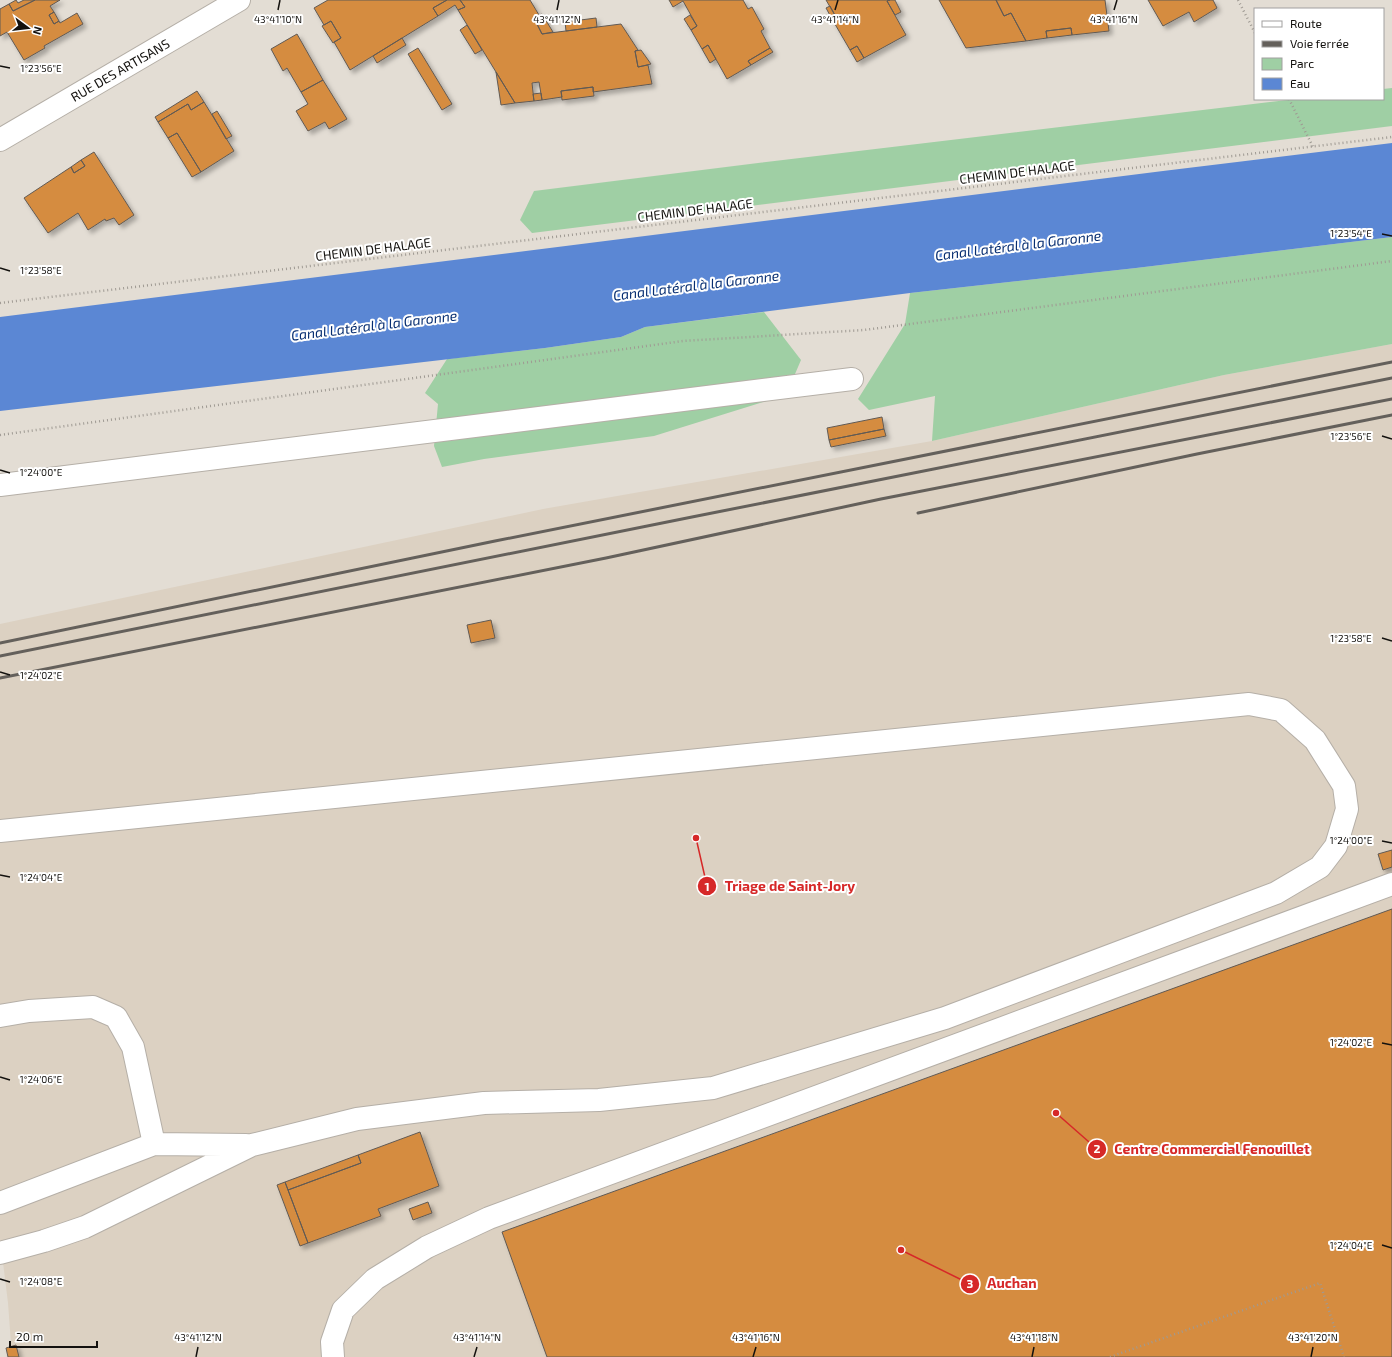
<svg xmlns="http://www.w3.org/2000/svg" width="1392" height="1357" font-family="'Exo 2',sans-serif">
	<defs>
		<filter id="shadow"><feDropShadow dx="3.5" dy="3.5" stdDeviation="2" flood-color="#0004"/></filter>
	</defs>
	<rect width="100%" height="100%" fill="#e3ddd4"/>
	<!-- built -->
	<path fill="#dcd1c2" d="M1392,344V1357H12L8,1303L0,1238V624L543,509L932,441L1224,375Z"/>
	<!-- green -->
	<path fill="#9fcfa4" d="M1392,88V126L532,233L520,220L534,191L758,163L1296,99H1383V89Z
		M1392,237V344L1224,375L932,441L935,396L869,410L858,399L905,324L910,293L1136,268Z
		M764,312L801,360L786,395L654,436L484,459L442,467L434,446L438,404L425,393L447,359L545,348L621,337L645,327Z"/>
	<!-- water -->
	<path fill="#5b87d4" d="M1392,143V237L1136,268L910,293L645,327L621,337L545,348L0,411V317L1163,171Z"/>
	<!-- building -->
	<path fill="#d58c40" stroke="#615a54" filter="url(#shadow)" d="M16,0L18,3L24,0H35L13,11L9,4Z
		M35,0H60L50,6L54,12L49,15L54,24L59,21L60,23L77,13L83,24L44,46L45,48L24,60L7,32L0,36V9L9,4L13,11Z
		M328,0H447L433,8L438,16L350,70L334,42L341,38L331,21L324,25L314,8Z
		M447,0H460L465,7L458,10L455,5L438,16L433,8Z
		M460,0H530L539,15L534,18L542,34L621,24L638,50L635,51L638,67L648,65L652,84L593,92V87L561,91L562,97L542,100L539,82L532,83L534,101L515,103L458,10L465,7Z
		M669,0H743L748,9L752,7L764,29L761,31L770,48L748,61L751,65L727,79L708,45L702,49L691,30L697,26L683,1L673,7Z
		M826,0H890L887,1L906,35L864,58L857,46L850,50L832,19L836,17Z
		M890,0H895L901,12L895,15L887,1Z
		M939,0H996L1004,16L1011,13L1026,41L966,48Z
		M996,0H1105L1109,31L1072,35L1071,28L1046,31L1047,38L1026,41L1011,13L1004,16Z
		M1148,0H1213L1217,8L1194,22L1189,12L1163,26Z
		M830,6L836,17L832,19L826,8Z
		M54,12L59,21L54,24L49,15Z
		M542,14L553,32L542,34L534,18Z
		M690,15L697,26L691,30L684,19Z
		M596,18L597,27L566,31L565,22Z
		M331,21L341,38L333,43L322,26Z
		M467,25L482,50L475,54L460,30Z
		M1071,28L1072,35L1047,38L1046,31Z
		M297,34L323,80L301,92L287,68L283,71L271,49Z
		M402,38L406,45L377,63L373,56Z
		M708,45L716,59L710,63L702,49Z
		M857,46L864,58L857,62L850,50Z
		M418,48L452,104L442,110L408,54Z
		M770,48L773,52L751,65L748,61Z
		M641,50L651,64L638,67L635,51Z
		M496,72L515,103L501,105Z
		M323,80L347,119L329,129L325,122L308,131L296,111L308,104L301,92Z
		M593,87L594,96L562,100L561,91Z
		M197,91L204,102L191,110L188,104L158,122L155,117Z
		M541,93L542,100L534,101L533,94Z
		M204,102L234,151L201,172L177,133L168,138L158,122L188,104L191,110Z
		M217,111L232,136L226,139L212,114Z
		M177,133L201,172L192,177L168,138Z
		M94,152L134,215L119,225L114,218L106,221L105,219L88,230L78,213L48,233L24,198L71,167L74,173L85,166L81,160Z
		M81,160L85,166L74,173L71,167Z
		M882,417L884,429L829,440L827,428Z
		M884,429L886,436L831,447L829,440Z
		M491,620L495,638L471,643L467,625Z
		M1392,850V867L1383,870L1378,854Z
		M1392,909V1357H547L502,1232Z
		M420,1132L439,1186L378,1209L381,1216L308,1243L288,1190L361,1163L358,1155Z
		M358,1155L361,1163L288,1190L285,1182Z
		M285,1182L308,1243L300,1246L277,1185Z
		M428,1202L432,1213L413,1220L409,1209Z
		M16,1345L19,1357H8L6,1348Z"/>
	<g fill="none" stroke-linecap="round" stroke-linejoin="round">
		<defs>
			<path id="minor" d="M0,140L239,0
				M0,485L852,379
				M0,831L1249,704L1281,710L1315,740L1344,786L1347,809L1336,846L1320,867L1276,893L945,1018L713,1088L599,1100L484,1103L357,1119L252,1145L85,1227L44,1241L0,1253
				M0,1016L29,1011L93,1007L116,1017L133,1047L154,1144
				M0,1203L154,1144L246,1145
				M333,1357L332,1342L343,1310L375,1279L427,1247L489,1218L1392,884"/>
		</defs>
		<!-- minor casing -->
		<use href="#minor" stroke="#b5afa7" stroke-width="24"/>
		<!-- path -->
		<path stroke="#9f9a93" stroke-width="2.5" stroke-dasharray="1 3" stroke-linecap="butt" d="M1238,0L1255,33
			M1289,99L1313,147
			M0,303L1392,137
			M0,435L683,341L864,330L1392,261
			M1110,1357L1320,1283L1344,1357"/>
		<!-- minor -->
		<use href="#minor" stroke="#fff" stroke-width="22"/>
		<!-- rail -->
		<path stroke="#64605b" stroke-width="3" d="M918,513L1197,454L1392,415
			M0,643L495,541L1392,362
			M0,656L692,517L1392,378
			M0,678L606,558L881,499L1392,399"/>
	</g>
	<!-- ticks -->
	<path fill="none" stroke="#13110e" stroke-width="1.5" d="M278,10L280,0M557,10L559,0M835,10L838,0M1114,10L1117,0M0,66L10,68M1382,234L1392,236M0,268L10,271M1382,436L1392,439M0,470L10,473M1382,638L1392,641M0,672L10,675M1382,841L1392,843M0,875L10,877M1382,1043L1392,1045M0,1077L10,1080M1382,1245L1392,1248M0,1279L10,1282M196,1357L198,1347M474,1357L477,1347M753,1357L756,1347M1032,1357L1034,1347M1311,1357L1313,1347"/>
	<g text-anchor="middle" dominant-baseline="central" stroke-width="4" stroke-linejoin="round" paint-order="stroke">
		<!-- street labels -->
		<g font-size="13" fill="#13110e" stroke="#fff">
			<text transform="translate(120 70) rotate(-30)">RUE DES ARTISANS</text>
			<text transform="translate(1017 172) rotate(-7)">CHEMIN DE HALAGE</text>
			<text transform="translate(695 210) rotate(-7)">CHEMIN DE HALAGE</text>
			<text transform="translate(373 249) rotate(-7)">CHEMIN DE HALAGE</text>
		</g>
		<!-- water labels -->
		<g font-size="14" font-style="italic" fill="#062d71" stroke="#fff">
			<text transform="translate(1018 245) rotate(-7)">Canal Latéral à la Garonne</text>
			<text transform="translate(696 285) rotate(-7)">Canal Latéral à la Garonne</text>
			<text transform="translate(374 325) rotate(-7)">Canal Latéral à la Garonne</text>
		</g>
	</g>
	<g font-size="10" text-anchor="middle" fill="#13110e" stroke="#fff" stroke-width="4" stroke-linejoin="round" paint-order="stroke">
		<text x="278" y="23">43°41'10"N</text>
		<text x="557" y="23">43°41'12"N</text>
		<text x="835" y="23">43°41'14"N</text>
		<text x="1114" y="23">43°41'16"N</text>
		<text x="41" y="72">1°23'56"E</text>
		<text x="1351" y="237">1°23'54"E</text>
		<text x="41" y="274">1°23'58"E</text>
		<text x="1351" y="440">1°23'56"E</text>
		<text x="41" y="476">1°24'00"E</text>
		<text x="1351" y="642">1°23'58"E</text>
		<text x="41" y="679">1°24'02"E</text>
		<text x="1351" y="844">1°24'00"E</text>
		<text x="41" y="881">1°24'04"E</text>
		<text x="1351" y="1046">1°24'02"E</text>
		<text x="41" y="1083">1°24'06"E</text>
		<text x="1351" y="1249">1°24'04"E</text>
		<text x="41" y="1285">1°24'08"E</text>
		<text x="198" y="1341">43°41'12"N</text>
		<text x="477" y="1341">43°41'14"N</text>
		<text x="756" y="1341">43°41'16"N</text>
		<text x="1034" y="1341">43°41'18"N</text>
		<text x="1313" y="1341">43°41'20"N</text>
	</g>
	<!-- callouts -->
	<path fill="none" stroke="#d62828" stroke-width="1.5" d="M696 838L707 886M1056 1113L1097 1149M901 1250L970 1284"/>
	<g fill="#d62828" stroke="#fff" stroke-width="1.5">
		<circle cx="696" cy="838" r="4"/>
		<circle cx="1056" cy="1113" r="4"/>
		<circle cx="901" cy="1250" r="4"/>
		<circle cx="707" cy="886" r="10"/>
		<circle cx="1097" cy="1149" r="10"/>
		<circle cx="970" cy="1284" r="10"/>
	</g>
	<g font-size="12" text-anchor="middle" font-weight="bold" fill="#fff">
		<text x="707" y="891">1</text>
		<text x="1097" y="1153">2</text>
		<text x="970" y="1288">3</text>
	</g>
	<g font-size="14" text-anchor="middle" font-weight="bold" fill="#d62828" stroke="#fff" stroke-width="4" stroke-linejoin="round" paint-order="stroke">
		<text x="790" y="891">Triage de Saint-Jory</text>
		<text x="1212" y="1154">Centre Commercial Fenouillet</text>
		<text x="1012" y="1288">Auchan</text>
	</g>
	<!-- legend -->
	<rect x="1254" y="8" width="130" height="92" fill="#ffffff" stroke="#a1a09f"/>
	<rect x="1262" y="21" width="20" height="6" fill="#ffffff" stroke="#a1a09f"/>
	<text x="1290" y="28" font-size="12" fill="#13110e">Route</text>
	<rect x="1262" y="41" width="20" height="6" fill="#64605b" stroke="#a1a09f"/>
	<text x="1290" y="48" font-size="12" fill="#13110e">Voie ferrée</text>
	<rect x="1262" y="58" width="20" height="12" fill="#9fcfa4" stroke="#a1a09f"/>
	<text x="1290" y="68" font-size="12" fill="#13110e">Parc</text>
	<rect x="1262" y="78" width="20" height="12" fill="#5b87d4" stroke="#a1a09f"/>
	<text x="1290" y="88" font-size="12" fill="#13110e">Eau</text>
	<!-- north arrow -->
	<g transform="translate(28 28) rotate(105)" stroke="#ffffff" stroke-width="3" paint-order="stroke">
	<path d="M0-3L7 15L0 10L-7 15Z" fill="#13110e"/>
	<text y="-6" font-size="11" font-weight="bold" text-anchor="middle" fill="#13110e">N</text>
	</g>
	<!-- scale -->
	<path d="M10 1341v6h87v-6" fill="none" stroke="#13110e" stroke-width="2"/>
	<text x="16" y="1341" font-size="12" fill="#13110e" stroke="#ffffff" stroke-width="3" paint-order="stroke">20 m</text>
</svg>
